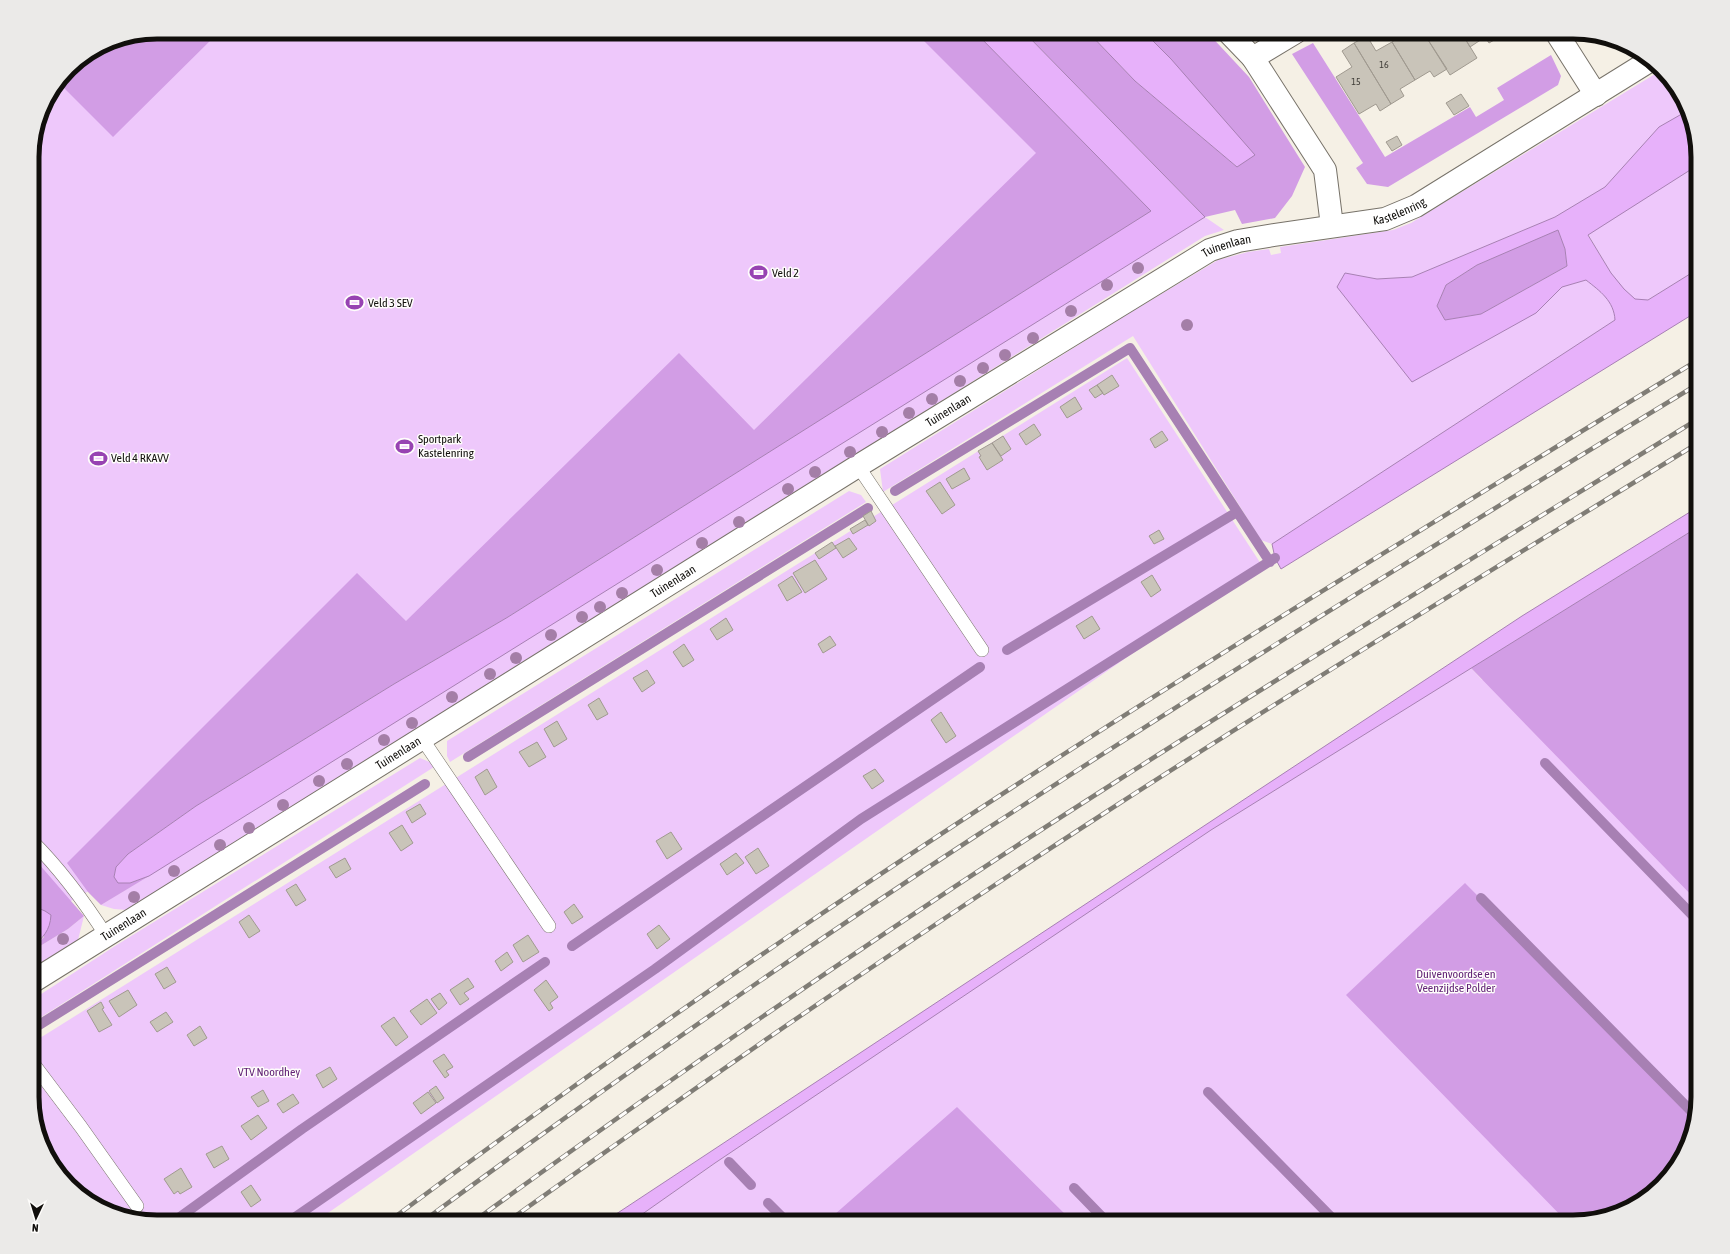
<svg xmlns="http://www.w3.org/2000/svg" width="1730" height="1254" font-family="'Asap Condensed',sans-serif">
	<rect width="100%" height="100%" fill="#f5f0e5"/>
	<!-- green -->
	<path fill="#eec8fb" d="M157,32H975L1152,211L196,806L128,854L116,867L114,877L62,906L32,910V149L42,109L69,68L109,41Z
		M1660,71L1685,101L1687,111L1659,127L1605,187L1555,217L1412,277L1377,279L1345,273L1536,313L1562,287L1586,280L1597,288L1611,273L1588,234L1698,165V269L1615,320L1272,544L1261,540L1133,336L883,492L880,469L1123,317L1218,260L1248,252L1269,249L1271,255L1281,253L1280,247L1393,230L1411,223Z
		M1205,217L1224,230L1205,236L127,910L114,909L101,905Z
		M1127,358L1261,564L315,1222H156L116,1215L81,1196L49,1159L32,1105V1043Z
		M849,491L861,495L866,502L450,762L447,756V741Z
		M1698,544V1098L1691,1138L1672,1173L1629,1209L1573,1222H631L901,1033L1211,830L1471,668L1482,680Z
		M420,758L432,763L434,767L32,1023V1000L115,946Z
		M84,916L78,940L32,969V951L68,929Z"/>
	<!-- forest -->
	<path fill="#d29de5" d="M157,32H219L113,137L59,83L69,68L109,41Z
		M915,32H975L1152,211L508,617L394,684L196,806L128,854L116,867L114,877L130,883L149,876L101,905L88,892L67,863L357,573L406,621L679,353L754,430L1036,153Z
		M1024,32H1088L1135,81L1237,167L1171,59L1144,32H1207L1249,77L1305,167L1292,196L1275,218L1242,224L1235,210L1205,217Z
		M1313,43L1385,157L1470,107L1476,117L1504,100L1497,88L1551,55L1561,76L1558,85L1388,187L1367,184L1356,168L1363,163L1292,54Z
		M1558,229L1565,249L1567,266L1481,314L1445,320L1437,306L1446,285L1477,265Z
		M1698,527V902L1471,668Z
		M32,856L84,916L68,929L32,951V948L44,937L38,908L32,910Z
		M1465,883L1695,1115L1691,1138L1672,1173L1629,1209L1573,1222H1567L1346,995Z
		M957,1107L1073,1222H826Z"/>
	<!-- water -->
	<path fill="#e7b1fa" stroke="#a780b3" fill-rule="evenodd" d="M975,32H1024L1205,217L149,876L130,883H118L114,877L116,867L128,854L196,806L394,684L508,617L1151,211Z
		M1088,32H1144L1171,59L1255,155L1237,167L1135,81Z
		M1687,111L1698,156V165L1588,235L1611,273L1624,289L1635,299L1648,300L1698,269V311L1281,569L1275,558L1272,544L1615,320C1614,301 1600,291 1586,280L1562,287L1536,313L1412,382L1337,287L1345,273L1377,279L1412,277L1555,217L1605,187L1659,127ZM1558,230L1565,249L1567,266L1481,314L1445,320L1437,306L1446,285L1477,265Z
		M1698,507V527L1211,830L715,1163L631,1222H604L1522,616Z
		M38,908L45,911L51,915C50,931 43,937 32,948V910Z"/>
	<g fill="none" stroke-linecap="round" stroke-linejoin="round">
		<!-- stream -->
		<path stroke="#a780b3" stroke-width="10" d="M895,491L1130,348L1270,562
			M1007,650L1237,512
			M468,757L868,508
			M1545,763L1698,921
			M1481,898L1695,1115
			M572,946L980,667
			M39,1025L425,784
			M1208,1092L1336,1222
			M729,1162L751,1185
			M1074,1188L1107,1222
			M768,1203L787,1222
			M173,1222L302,1129L545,962
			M288,1222L655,969L861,819L1275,558"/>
	</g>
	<!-- building -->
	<path fill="#c9c4b9" stroke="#a09a90" d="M1406,32H1423L1447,69L1434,77L1430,71L1415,80L1392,42L1406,33Z
		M1423,32H1461L1477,58L1450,75Z
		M1461,32H1499L1501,36L1489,43L1485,37L1470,47Z
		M1367,36L1376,51L1392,42L1415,80L1400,89L1404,96L1391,104L1354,43Z
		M1354,43L1391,104L1380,111L1376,104L1359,114L1336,77L1352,67L1342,51Z
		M1461,94L1469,106L1454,115L1446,103Z
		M1397,136L1402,145L1392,151L1386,142Z
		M1112,375L1119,386L1104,395L1097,385Z
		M1097,385L1103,393L1095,398L1089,390Z
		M1075,397L1082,409L1067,418L1060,407Z
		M1034,424L1041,435L1026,445L1019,434Z
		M1162,431L1168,440L1155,448L1150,439Z
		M1003,436L1011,449L1001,456L992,443Z
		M992,443L1003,460L987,470L979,457L981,456L978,451Z
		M964,468L970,479L952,489L946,479Z
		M940,482L955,505L942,514L926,491Z
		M871,511L876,521L869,526L863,516Z
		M865,520L868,525L853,534L850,529Z
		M1159,530L1164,539L1154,544L1149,536Z
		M849,538L857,549L843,558L835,546Z
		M832,542L836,548L819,559L815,553Z
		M815,560L827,579L805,593L793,573Z
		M1152,575L1161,590L1151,597L1141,582Z
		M792,576L802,592L787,601L778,585Z
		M1092,616L1100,629L1084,639L1076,626Z
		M726,618L733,630L717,640L710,629Z
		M830,636L836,645L823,653L818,644Z
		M684,644L694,660L683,667L673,652Z
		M647,670L655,683L642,692L633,678Z
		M599,698L608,714L597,720L588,705Z
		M941,712L956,736L946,743L931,720Z
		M557,721L567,739L554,747L544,729Z
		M537,742L546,757L529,767L519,752Z
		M487,769L497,787L485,795L475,777Z
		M875,769L884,781L872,789L863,776Z
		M420,804L426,814L412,823L406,812Z
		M402,825L413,843L401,851L389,833Z
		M671,832L682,849L667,859L656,841Z
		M758,848L769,866L756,874L745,857Z
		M736,853L744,863L727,875L720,864Z
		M345,858L351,869L336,878L329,867Z
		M296,884L306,900L296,906L286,890Z
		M574,904L583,917L572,924L564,912Z
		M249,915L260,931L249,938L239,922Z
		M659,925L670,939L657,949L647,934Z
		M528,935L539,952L523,962L513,945Z
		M507,952L513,962L501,971L495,961Z
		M167,967L176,982L164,989L155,974Z
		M468,978L474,987L464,993L469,999L460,1005L450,990Z
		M546,980L558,997L550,1003L553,1008L549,1011L534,990Z
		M128,990L137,1005L119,1017L109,1001Z
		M440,993L447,1003L439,1010L431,999Z
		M427,999L437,1013L421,1025L410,1011Z
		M101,1002L104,1008L102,1009L112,1025L99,1032L87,1011Z
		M166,1012L173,1022L157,1032L150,1022Z
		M394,1017L408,1037L396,1046L381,1026Z
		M200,1026L207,1038L194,1046L187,1035Z
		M444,1054L453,1067L446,1071L449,1075L445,1078L433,1061Z
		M330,1067L337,1079L323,1088L316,1075Z
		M436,1086L444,1098L437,1103L429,1091Z
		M263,1090L269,1101L258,1107L251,1097Z
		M428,1092L436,1103L421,1114L413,1103Z
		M293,1094L299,1103L283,1113L277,1104Z
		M258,1115L267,1128L251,1140L241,1126Z
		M222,1146L229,1159L214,1168L206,1154Z
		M181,1168L192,1187L180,1194L178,1191L174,1194L164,1179Z
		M251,1185L261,1200L251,1207L241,1192Z"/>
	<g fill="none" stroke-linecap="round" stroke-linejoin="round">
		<defs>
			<path id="lane" d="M858,466L982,650
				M423,740L549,926
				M32,841C62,871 84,901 107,937
				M32,1062L81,1127L137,1206"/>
			<g id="street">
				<path d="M1228,32L1253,58L1325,170L1332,226"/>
				<path d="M1556,32L1596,95"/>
				<path d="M1253,58L1296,32"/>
				<path id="s1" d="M32,982L858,466L1210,250L1238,241L1274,235L1385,219L1416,206L1651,60"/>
			</g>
		</defs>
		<!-- lane casing -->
		<use href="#lane" stroke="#777269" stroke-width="14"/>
		<!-- street casing -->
		<use href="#street" stroke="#777269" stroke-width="24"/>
		<!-- lane -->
		<use href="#lane" stroke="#fff" stroke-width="13"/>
		<!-- street -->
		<use href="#street" stroke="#fff" stroke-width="22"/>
		<defs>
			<path id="rail" d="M388,1222C525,1120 664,1021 805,925C1096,727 1398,544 1698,360
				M422,1222C605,1087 792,956 982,832C1218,678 1458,530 1698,384
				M473,1222C683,1069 898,921 1117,781C1309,658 1504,539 1698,419
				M507,1222C703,1081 901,945 1103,814C1299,687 1499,566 1698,443"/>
		</defs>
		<!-- rail casing -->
		<use href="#rail" stroke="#807d76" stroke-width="4.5"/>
		<!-- rail -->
		<use href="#rail" stroke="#fefdfb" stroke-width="3" stroke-dasharray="9" stroke-linecap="butt"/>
	</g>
	<!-- trees -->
	<g fill="#a47ea7">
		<circle cx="1138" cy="268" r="6"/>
		<circle cx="1107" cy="285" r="6"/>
		<circle cx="1071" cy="311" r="6"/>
		<circle cx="1187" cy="325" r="6"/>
		<circle cx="1033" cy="338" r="6"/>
		<circle cx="1005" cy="355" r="6"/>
		<circle cx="983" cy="368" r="6"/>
		<circle cx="960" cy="381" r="6"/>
		<circle cx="932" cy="399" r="6"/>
		<circle cx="909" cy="413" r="6"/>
		<circle cx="882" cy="432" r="6"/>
		<circle cx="850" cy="452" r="6"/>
		<circle cx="815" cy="472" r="6"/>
		<circle cx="788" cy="489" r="6"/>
		<circle cx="739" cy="522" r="6"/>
		<circle cx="702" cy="543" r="6"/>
		<circle cx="657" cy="570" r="6"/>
		<circle cx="622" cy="593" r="6"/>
		<circle cx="600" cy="607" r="6"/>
		<circle cx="582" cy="617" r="6"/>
		<circle cx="551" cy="635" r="6"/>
		<circle cx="516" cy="658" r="6"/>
		<circle cx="490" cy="674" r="6"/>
		<circle cx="452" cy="697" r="6"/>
		<circle cx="412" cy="723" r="6"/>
		<circle cx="384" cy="740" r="6"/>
		<circle cx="347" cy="764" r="6"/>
		<circle cx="319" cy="781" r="6"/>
		<circle cx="283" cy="805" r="6"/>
		<circle cx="249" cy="828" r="6"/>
		<circle cx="220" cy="845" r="6"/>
		<circle cx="174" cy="871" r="6"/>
		<circle cx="134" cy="897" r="6"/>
		<circle cx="63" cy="939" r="6"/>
	</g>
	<!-- icons -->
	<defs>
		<symbol id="stadium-bare" viewBox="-9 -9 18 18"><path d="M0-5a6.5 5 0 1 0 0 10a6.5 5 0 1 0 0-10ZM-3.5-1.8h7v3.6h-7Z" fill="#9743b2" stroke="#fefdfb" stroke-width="2.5" paint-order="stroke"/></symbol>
	</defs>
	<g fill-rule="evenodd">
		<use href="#stadium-bare" x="746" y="260" width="25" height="25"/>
		<use href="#stadium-bare" x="342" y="290" width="25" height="25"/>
		<use href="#stadium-bare" x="392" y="434" width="25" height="25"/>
		<use href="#stadium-bare" x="86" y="446" width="25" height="25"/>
	</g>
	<g text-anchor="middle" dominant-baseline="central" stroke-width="3" stroke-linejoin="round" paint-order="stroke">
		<!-- number labels -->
		<g font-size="10" fill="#3f3c37">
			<text x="1384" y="64">16</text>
			<text x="1356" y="81">15</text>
		</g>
		<!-- street labels -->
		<g font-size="12" fill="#110f0c" stroke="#fefdfb">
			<text stroke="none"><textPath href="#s1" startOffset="1581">Kastelenring</textPath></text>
			<text stroke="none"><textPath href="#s1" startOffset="1404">Tuinenlaan</textPath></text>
			<text stroke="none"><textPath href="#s1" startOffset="1080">Tuinenlaan</textPath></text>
			<text stroke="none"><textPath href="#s1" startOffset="756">Tuinenlaan</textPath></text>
			<text stroke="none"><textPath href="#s1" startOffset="432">Tuinenlaan</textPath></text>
			<text stroke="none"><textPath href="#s1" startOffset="108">Tuinenlaan</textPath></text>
		</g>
		<!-- poi labels -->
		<g font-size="12" fill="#110f0c" stroke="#fefdfb" text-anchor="start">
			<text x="772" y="273">Veld 2</text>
			<text x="368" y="303">Veld 3 SEV</text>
			<text x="418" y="439">Sportpark<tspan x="418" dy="14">Kastelenring</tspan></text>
			<text x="111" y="458">Veld 4 RKAVV</text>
		</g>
		<!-- park labels -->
		<g font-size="12" fill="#612175" stroke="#fefdfb">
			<text x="1456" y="974">Duivenvoordse en<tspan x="1456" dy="14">Veenzijdse Polder</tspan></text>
			<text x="269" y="1072">VTV Noordhey</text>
		</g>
	</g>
	<!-- crop -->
	<path d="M0 0H1730V1254H0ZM157 39H1573A118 118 0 0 1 1691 157V1097A118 118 0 0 1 1573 1215H157A118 118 0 0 1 39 1097V157A118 118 0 0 1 157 39Z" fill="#ebeae8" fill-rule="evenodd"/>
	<path fill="none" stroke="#110f0c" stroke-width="5" d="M157 39H1573A118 118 0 0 1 1691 157V1097A118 118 0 0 1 1573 1215H157A118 118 0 0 1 39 1097V157A118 118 0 0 1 157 39Z"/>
	<!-- north arrow -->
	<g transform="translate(36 1218) rotate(184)" stroke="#fefdfb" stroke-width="3" paint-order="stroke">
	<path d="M0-3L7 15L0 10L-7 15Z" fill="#110f0c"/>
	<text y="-6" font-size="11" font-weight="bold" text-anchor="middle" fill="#110f0c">N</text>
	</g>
</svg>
